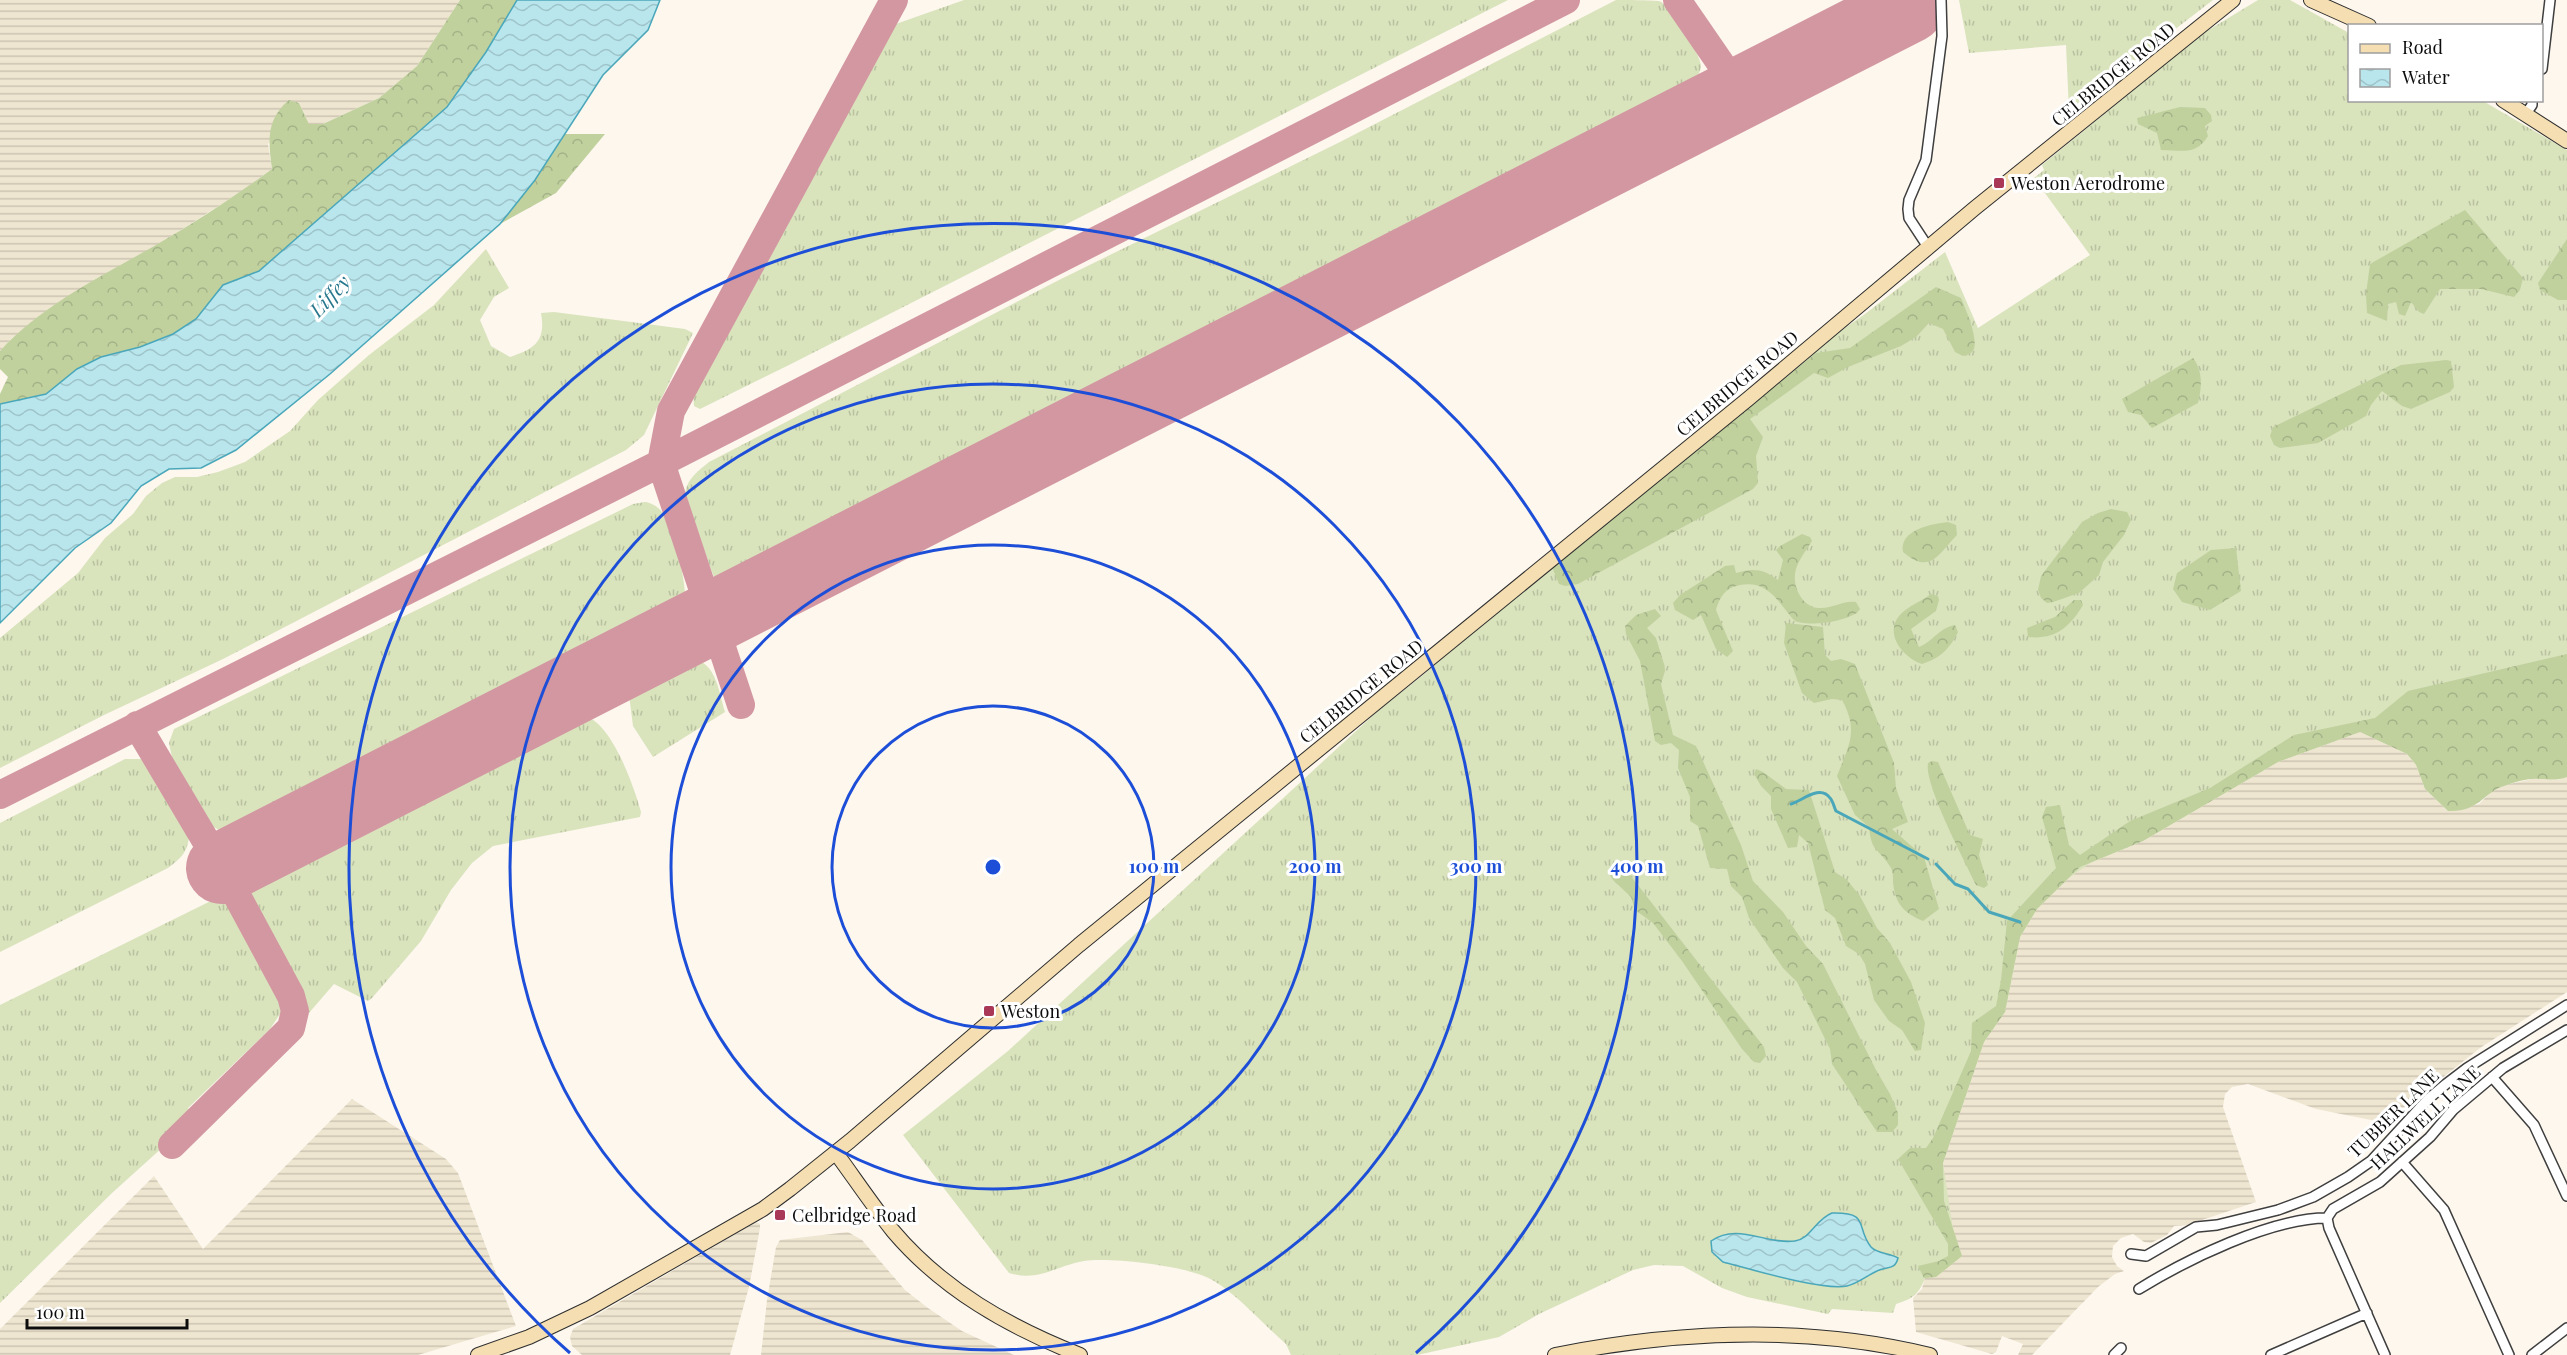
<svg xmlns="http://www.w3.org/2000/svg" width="2567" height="1355" font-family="'Playfair Display',serif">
	<defs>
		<pattern id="farmland-rules" width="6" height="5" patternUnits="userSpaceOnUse" patternTransform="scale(1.5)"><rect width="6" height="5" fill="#efe6d1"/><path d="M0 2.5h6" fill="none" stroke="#ccc4b2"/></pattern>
		<pattern id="grass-tufts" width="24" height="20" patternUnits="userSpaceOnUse" patternTransform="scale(1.5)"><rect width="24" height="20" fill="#d9e3bc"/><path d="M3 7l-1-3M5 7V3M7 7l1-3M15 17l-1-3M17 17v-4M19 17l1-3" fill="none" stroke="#b9c2a0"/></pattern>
		<pattern id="forest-crowns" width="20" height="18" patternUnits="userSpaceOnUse" patternTransform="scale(1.5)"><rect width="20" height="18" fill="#c0d19e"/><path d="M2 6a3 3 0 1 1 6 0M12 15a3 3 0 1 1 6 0" fill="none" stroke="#a4b287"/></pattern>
		<pattern id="water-waves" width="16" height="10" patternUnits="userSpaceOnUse" patternTransform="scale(1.5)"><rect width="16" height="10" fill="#b9e6ed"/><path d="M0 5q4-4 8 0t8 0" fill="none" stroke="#9ec4ca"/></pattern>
	</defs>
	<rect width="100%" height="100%" fill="#fdf7ee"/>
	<!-- farmland -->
	<path fill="url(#farmland-rules)" d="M0,0H460L417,66L379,98L323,124H309L299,103L268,144L272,169L239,193L13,337L0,351Z
		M2360,732L2407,754L2416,765L2425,789L2448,811L2479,804L2490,793L2505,785L2537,778L2558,780L2567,777V992L2480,1048L2432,1086L2401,1118L2386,1123L2316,1109L2248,1084L2232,1087L2225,1094L2223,1107L2256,1202L2187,1225L2174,1226L2167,1235L2151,1243L2144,1242L2133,1234L2121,1238L2113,1246L2112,1257L2117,1266L2124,1271L2115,1274L2098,1287L2032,1355H2018L2023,1344L2002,1336L1996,1352L1992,1354L1916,1332L1913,1298L1922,1289L1944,1201L1943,1163L1984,1042L2005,1012L2020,937L2037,909L2080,867L2143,841L2278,762Z
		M352,1099L446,1159L458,1173L516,1326L418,1355H0V1329L154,1176L203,1249Z
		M756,1222L760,1224V1228L749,1287L730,1355H582L572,1346L570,1337L573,1329Z
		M848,1232L862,1240L905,1290L928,1308L962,1331L1014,1355H761L767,1300L776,1247L780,1240Z"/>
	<!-- grass -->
	<path fill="url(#grass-tufts)" d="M964,0H1508L789,365L700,409L694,406L693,391L893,25Z
		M1616,0C1629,0 1647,0 1659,1C1670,4 1702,55 1701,67C1699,77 1693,83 1686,90L1341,266L1178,353L748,568L715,580L685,498C685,480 696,473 709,462L1059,280L1340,142Z
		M1959,0H2213L2069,111L2066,45L1969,53Z
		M2258,0H2290L2349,33L2350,100L2483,101L2567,150V701L2360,732L2278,762L2143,841L2092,862L2070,877L2037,909L2020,937L2005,1012L1984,1042L1943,1163L1953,1229L1962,1256L1936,1277L1925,1278C1919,1294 1913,1299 1896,1304L1893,1313L1832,1309L1828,1314L1747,1297L1722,1288L1683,1266L1654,1265L1633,1270L1539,1314L1499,1337L1417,1355H1291L1286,1344C1263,1324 1240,1297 1214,1281C1191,1266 1111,1257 1084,1261C1055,1266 1039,1282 1009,1273L903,1135L1008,1051L1380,709L1422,676L1724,411L1865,314L1945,252L1978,328L2090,255L2034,178L2044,170L2042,165L2202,34Z
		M486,249L509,288L494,297L480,320L491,346L510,357C535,349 546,341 541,313L554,312L685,329L693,333L644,435L626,450L223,659L104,715L0,768V638L78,573L105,538L133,514L146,496L162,483L175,477H197L218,472L245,462L290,431L318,400L369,355L434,305Z
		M645,502C654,503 662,510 666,518C674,536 685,576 685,595L676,604L560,666L236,825L219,830L212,826L173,762L169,743L174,729L633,504Z
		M686,658C716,658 718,689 725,712L653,757L633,726L628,687Z
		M580,715C610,716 634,787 641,812L640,817L493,846L472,863L451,890L421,941L372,998L368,1001L334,984L308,1014L299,1005L281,963L245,899C242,889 246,883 254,876L357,827Z
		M125,759H141L152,771L189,837C187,853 181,858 168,868L0,952V823Z
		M227,893L238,906L282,993L284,1002L282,1011L270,1029L188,1108L194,1119L112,1193L0,1303V1005Z"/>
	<!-- forest -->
	<path fill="url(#forest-crowns)" d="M460,0H517L486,52L447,107L259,271L223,285L196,319L173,334L141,347L101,357L77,369L46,394L0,404V394L8,377L0,369V351C42,305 102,276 156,245C196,222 235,196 272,169C268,141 266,119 289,100L299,103L309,124H323L379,98L417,66Z
		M2180,107L2205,108L2211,115L2212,121L2205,126L2208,136C2196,156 2182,150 2161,150L2157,133L2138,124L2137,118Z
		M565,134H605L556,193L500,224L535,180Z
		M2465,210L2523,278L2520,290L2514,297L2481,289H2440L2424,314L2419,312L2411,302L2405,316L2399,314L2396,302L2388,304L2387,321L2367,313L2366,294L2370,264Z
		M2567,239V300H2558L2540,290L2538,283Z
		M1936,287L1961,298C1965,308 1981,343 1972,352C1971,353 1965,356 1963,356L1955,352L1943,329L1929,323L1916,337L1901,346L1848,367L1828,378L1814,373L1750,419L1763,437L1756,456L1758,483L1753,489L1578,584L1565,586L1559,584L1552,567L1816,353L1850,348Z
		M2193,358C2203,371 2202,387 2198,403L2152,428L2141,415L2128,412L2122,399Z
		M2446,360L2451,361L2454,387L2450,392L2411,409L2402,406L2382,391L2371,405L2366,416L2318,443L2280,448L2274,445L2270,436L2273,427L2401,365Z
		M2111,509L2127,512L2131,520L2124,535L2103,562L2099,575L2079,593L2053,602L2047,603L2041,598L2038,590L2041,576L2082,522L2098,513Z
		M1948,522L1956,525L1957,535C1938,555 1930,575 1903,552C1899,530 1931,524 1948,522Z
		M1802,534L1810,537L1812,541C1806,550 1799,560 1796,569C1791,585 1802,608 1819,608C1832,609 1843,600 1856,602L1860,609L1857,613C1841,622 1815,626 1798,622C1793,621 1791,616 1788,613C1774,595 1764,581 1740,585C1725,588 1720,597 1716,610L1733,651L1727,657L1716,649L1701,615L1693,620L1675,610L1673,603L1680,595L1725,566L1734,565L1736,573C1754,568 1763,569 1778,580L1783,560L1776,550L1780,546Z
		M2236,548L2241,591L2210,610L2182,602L2173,589L2177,573L2211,550Z
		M1931,594L1938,596L1939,600L1936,611L1911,629L1919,647C1934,641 1937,629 1955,625L1958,632C1950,648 1941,658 1922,664C1904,658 1884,635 1899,616C1906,607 1922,601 1931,594Z
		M2074,600H2081L2083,605C2070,627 2055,640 2028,637L2027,628L2055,617Z
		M1655,609L1661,616L1647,628L1656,638L1664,664L1665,671L1661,684L1673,735L1696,746L1741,845L1753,881L1783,912L1806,946L1823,964L1875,1068L1890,1094L1898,1113V1125L1892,1132H1877L1832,1064L1830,1049L1797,982L1783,968L1749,918L1742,897L1731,886L1727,869L1710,868L1698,826L1690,821V797L1678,768L1679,750L1671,743L1661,745L1655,741L1640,661L1626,634L1625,626L1636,615Z
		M1786,623L1823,627L1825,655L1831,661L1841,659L1855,664L1894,763L1896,788L1908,822L1892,829L1924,857L1939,909L1923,921C1904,913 1895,904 1893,882C1893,878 1893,872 1891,868C1880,849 1871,853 1869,827L1855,815L1837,776C1849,745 1859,731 1842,700L1832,699L1814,703L1802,693L1784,643Z
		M2567,654V777C2557,781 2550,779 2539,779C2529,778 2516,782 2507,785C2482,792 2481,812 2448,811L2425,789L2416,765L2407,754L2360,732L2278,762L2143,841L2080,867L2037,909L2020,937L2005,1012L1984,1042L1943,1163L1944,1201L1962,1256L1936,1277L1924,1278L1918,1266L1939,1261L1948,1256V1244L1898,1159L1910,1148H1926L1933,1138L1971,1051L1972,1023L1996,1006L2001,980L2007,921L2056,868L2042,817L2046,807L2060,805L2069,845L2080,855L2130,821L2210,788L2294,735L2375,718L2408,691Z
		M1932,761L1938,762L1970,835L1983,839L1979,855L1988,885L1984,888L1976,885C1965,861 1924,785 1928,763Z
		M1756,769L1763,772L1786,789L1809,790L1835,872L1847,880L1860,896L1877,928L1890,943L1911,982L1925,1023L1921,1050L1915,1051L1902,1030L1889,1021L1874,1000L1865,964L1859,954L1846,946L1835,918L1825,910L1808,843L1799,835L1797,847L1788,848L1771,809V796L1761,786L1754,774Z
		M1611,865H1619L1630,875L1764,1047L1766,1056L1760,1063L1754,1062L1742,1049L1682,961L1653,923L1635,910L1631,897L1613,880L1608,871Z"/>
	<!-- water -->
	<path fill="url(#water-waves)" stroke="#4aa7ba" stroke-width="1.5" d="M517,0H660L648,30L603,75L535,180L500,224L330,374L236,450L201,468L169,469L141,486L111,523L75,548L0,623V404L46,394L77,369L101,357L140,347L173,334L196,319L223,285L259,271L447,107L486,52Z
		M1832,1213C1871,1212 1855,1227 1871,1247C1877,1254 1890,1253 1898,1258C1895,1271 1886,1266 1877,1271C1868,1275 1857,1284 1847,1286C1823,1291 1750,1269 1723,1262L1712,1252L1711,1241C1738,1222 1766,1245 1795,1241C1809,1240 1816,1219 1832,1213Z"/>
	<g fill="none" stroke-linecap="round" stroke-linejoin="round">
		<!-- stream -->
		<path stroke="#4aa7ba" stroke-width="3" d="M1791,804C1802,801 1820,784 1830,798C1833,801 1834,807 1836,811L1928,859
			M1936,864L1955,884L1968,889L1989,912L2020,922"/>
		<!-- taxiway -->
		<path stroke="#d397a2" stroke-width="28" d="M1677,0L1741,93
			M1855,35L1870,23L1880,0
			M741,705L661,463L671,411L894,0
			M137,725L222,868L291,996L295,1011L291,1028L172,1145
			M0,795L661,463L1566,0"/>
		<!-- runway -->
		<path stroke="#d397a2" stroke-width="72" d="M222,868L1909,7"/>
		<defs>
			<path id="street" d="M2542,69L2550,0
				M2525,115L2532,105V100
				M1928,247L1909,218L1908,209L1909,200L1926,160L1942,36L1941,0
				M2492,1077L2534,1125L2567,1196
				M2402,1162L2444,1210L2509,1355
				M2327,1218L2333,1209L2380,1182L2430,1137L2453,1110L2503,1068L2567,1030
				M2327,1218L2329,1228L2385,1355
				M2131,1254L2146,1256L2196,1227L2217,1225L2278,1210L2313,1197L2348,1177L2371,1161L2427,1100L2446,1084L2467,1068L2567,1005
				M2139,1289C2186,1260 2271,1218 2327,1218
				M2114,1355L2121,1348
				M2271,1355L2367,1313
				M2532,1355L2567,1328"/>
			<path id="secondary" d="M2311,0L2369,26
				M2503,100L2567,141
				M836,1153C855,1179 873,1206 893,1231C943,1290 1009,1327 1080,1355
				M478,1355L529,1337L590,1308L763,1209L790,1189L850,1141L1079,945L1748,399L1975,208L2233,0
				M1555,1355C1678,1331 1808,1325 1930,1355"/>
		</defs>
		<!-- street casing -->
		<use href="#street" stroke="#3f3f3f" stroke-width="12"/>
		<!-- secondary casing -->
		<use href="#secondary" stroke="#2e2e2e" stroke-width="16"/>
		<!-- street -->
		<use href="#street" stroke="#fff" stroke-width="9"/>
		<!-- secondary -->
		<use href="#secondary" stroke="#f4deb2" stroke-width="14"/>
	</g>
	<!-- distance rings -->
	<g fill="none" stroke="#1d4ed8" stroke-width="3">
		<circle cx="993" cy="867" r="161"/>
		<circle cx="993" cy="867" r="322"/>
		<circle cx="993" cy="867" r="483"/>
		<path d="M570 1353A644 644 0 1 1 1416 1353"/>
	</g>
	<!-- markers -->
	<g fill="#a93756" stroke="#fff" stroke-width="2">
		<rect x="1993" y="177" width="12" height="12" rx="3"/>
		<rect x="983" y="1005" width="12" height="12" rx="3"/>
		<rect x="774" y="1209" width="12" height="12" rx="3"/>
	</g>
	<g text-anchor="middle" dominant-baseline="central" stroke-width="6" stroke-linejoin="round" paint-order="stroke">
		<!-- street labels -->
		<g font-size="18" fill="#0c0c0c" stroke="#fff">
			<text transform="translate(2113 74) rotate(-39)">CELBRIDGE ROAD</text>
			<text transform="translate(1737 383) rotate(-40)">CELBRIDGE ROAD</text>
			<text transform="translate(1361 691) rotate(-39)">CELBRIDGE ROAD</text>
			<text transform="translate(2393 1113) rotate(-44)">TUBBER LANE</text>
			<text transform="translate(2425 1117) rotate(-43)">HALLWELL LANE</text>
		</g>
		<!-- poi labels -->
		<g font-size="18" fill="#0c0c0c" stroke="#fff" text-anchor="start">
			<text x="2011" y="183">Weston Aerodrome</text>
			<text x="1001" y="1011">Weston</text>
			<text x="792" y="1215">Celbridge Road</text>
		</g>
		<!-- water labels -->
		<g font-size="20" font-style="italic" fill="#27778d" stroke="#fff">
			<text transform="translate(329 295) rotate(-47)">Liffey</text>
		</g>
	</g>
	<circle cx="993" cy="867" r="9" fill="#1d4ed8" stroke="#fff" stroke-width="3"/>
	<g font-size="18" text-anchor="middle" font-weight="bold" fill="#1d4ed8" stroke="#fff" stroke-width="6" stroke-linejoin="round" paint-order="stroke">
		<text x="1154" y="873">100 m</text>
		<text x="1315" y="873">200 m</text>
		<text x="1476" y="873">300 m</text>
		<text x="1637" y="873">400 m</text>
	</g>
	<!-- legend -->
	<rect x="2348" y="24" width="195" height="78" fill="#ffffff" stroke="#9e9e9e" stroke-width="1.5"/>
	<rect x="2360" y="44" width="30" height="9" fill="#f4deb2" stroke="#9e9e9e" stroke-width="1.5"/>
	<text x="2402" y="54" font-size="18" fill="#0c0c0c">Road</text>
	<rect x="2360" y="69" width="30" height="18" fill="url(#water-waves)" stroke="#9e9e9e" stroke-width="1.5"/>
	<text x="2402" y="84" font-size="18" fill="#0c0c0c">Water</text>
	<!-- scale -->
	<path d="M27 1319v9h160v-9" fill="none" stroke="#0c0c0c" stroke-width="3"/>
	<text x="36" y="1319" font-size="18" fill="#0c0c0c" stroke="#ffffff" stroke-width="4.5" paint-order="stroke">100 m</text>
</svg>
